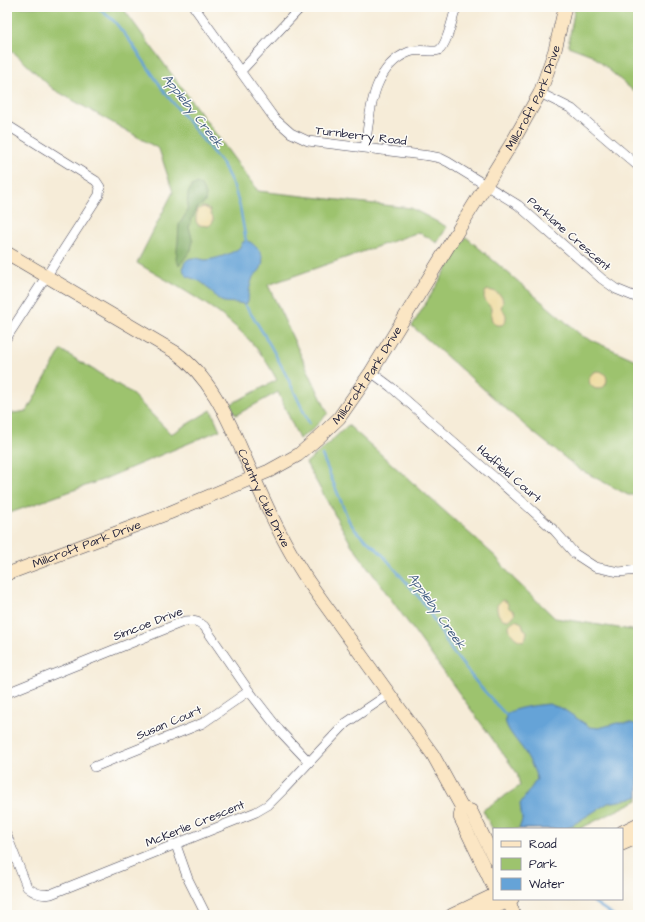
<svg xmlns="http://www.w3.org/2000/svg" width="645" height="922" font-family="'Architects Daughter',sans-serif">
	<rect width="100%" height="100%" fill="#fdfcf7"/>
	<filter id="ink" filterUnits="userSpaceOnUse"><feTurbulence type="fractalNoise" baseFrequency=".025" numOctaves="2"/><feDisplacementMap in="SourceGraphic" scale="8" xChannelSelector="R" yChannelSelector="G"/><feConvolveMatrix kernelMatrix="1 2 1 2 8 2 1 2 1" color-interpolation-filters="sRGB"/></filter>
	<filter id="wash" filterUnits="userSpaceOnUse"><feTurbulence type="fractalNoise" baseFrequency=".012" numOctaves="4" result="noise"/><feDisplacementMap in="SourceGraphic" scale="16" xChannelSelector="R" yChannelSelector="G"/><feGaussianBlur stdDeviation="0.9" result="paint"/><feColorMatrix in="noise" values="0 0 0 0 0 0 0 0 0 0 0 0 0 0 0 0 0 1.4 0 .05"/><feComposite in="paint" operator="in"/></filter>
	<g filter="url(#wash)">
		<rect width="100%" height="100%" fill="#f6ecd8"/>
		<!-- green -->
		<path fill="#9dc36e" stroke="#607254" d="M7,7H122L258,191L411,208L447,227L437,243L419,232L268,285L328,413L312,430L299,439L278,392L236,415L231,404L277,380C272,371 267,362 261,354C229,312 181,289 137,263L173,192L159,149L53,89L7,46Z
			M575,7H638V95L592,55L568,46Z
			M466,237L582,336L638,361V495H628L579,469L529,429L412,326Z
			M61,350L130,392L171,434L211,410L220,430L102,480L7,514V414L27,411Z
			M348,425L496,557L513,578L555,618L638,631V800L579,829H494V832L483,810L520,786L517,773L351,544L306,463L325,447Z"/>
		<!-- forest -->
		<path fill="#7ea961" stroke="#50664e" d="M197,183L201,186L206,195L205,202L196,209L189,227L193,241L191,250L182,262L179,265L176,259L178,241L179,225L187,212L188,193L192,186Z"/>
		<!-- sand -->
		<path fill="#eeda9e" stroke="#887e6c" d="M204,207L210,210L211,215L213,217V222L209,226L198,225L196,221C196,215 196,208 204,207Z
			M489,290L496,292L502,297L503,302L501,308C506,312 509,319 502,325H496C490,321 491,315 491,308C487,302 481,299 486,291Z
			M589 380a9 9 0 1 1 18 0a9 9 0 1 1-18 0Z
			M502,600L507,602L509,608L515,612L513,617L508,620C500,620 496,613 497,605Z
			M515,620L522,623L523,628L527,631L526,637L523,641C515,640 509,633 509,625L512,622Z"/>
		<!-- water -->
		<path fill="#65a3d7" stroke="#446289" d="M246,241C250,241 253,244 256,247C263,253 265,262 260,270C258,273 255,274 253,277C250,285 248,294 248,302L245,305C237,301 228,304 221,301C213,296 209,287 201,282C197,279 191,279 187,276C182,272 182,264 187,260C192,256 200,259 205,260C213,260 235,253 240,247C241,246 242,243 243,242Z
			M549,704L563,709L590,727L599,728L617,723H631L638,725V796L631,799L608,803L566,829H519L522,820L520,804L537,779C534,769 529,759 524,751C520,743 495,720 510,712C518,707 539,705 549,704Z"/>
		<g fill="none" stroke-linecap="round" stroke-linejoin="round">
			<!-- stream -->
			<path stroke="#65a3d7" stroke-width="2.5" d="M97,7L114,21L130,41L166,94L223,165L234,187L240,207L246,241
				M245,305C271,342 290,382 309,423
				M322,455L349,521L356,531L381,553L413,590L425,605L452,651L477,683L506,715
				M589,899L613,915"/>
		</g>
	</g>
	<g filter="url(#ink)">
		<g fill="none" stroke-linecap="round" stroke-linejoin="round">
			<defs>
				<path id="street" d="M194,7L274,118L291,133L308,141L430,156L440,158L448,162L518,205L602,279L616,289L638,298
					M241,71L301,7
					M540,93L572,109L638,166
					M7,125L96,181L100,187L99,195L7,337
					M365,148C370,114 371,67 409,52C419,48 434,53 439,50C447,45 453,17 456,7
					M371,372L391,387L525,504L555,531L575,554L595,567L619,572L638,570
					M7,693L185,621C193,620 198,621 204,626L249,691L280,731L309,762
					M94,767L203,723L249,691
					M7,836L27,887C34,893 42,896 51,894L256,812L268,805L284,789L346,723L389,694
					M176,845L188,879L206,915"/>
				<g id="secondary">
					<path id="s1" d="M7,253L175,352C215,380 231,427 251,471C267,508 285,547 308,581L433,755L462,808L471,811L494,858"/>
					<path id="s2" d="M7,574L169,513L269,471L298,455L317,439L339,418L371,372L513,141L540,93L555,50L565,7"/>
					<path d="M462,808L460,817L494,888"/>
					<path d="M622,832L638,824"/>
					<path d="M622,844L638,837"/>
					<path d="M508,899L514,915"/>
					<path d="M452,915L494,895"/>
					<path d="M480,915L512,899"/>
				</g>
			</defs>
			<!-- street casing -->
			<use href="#street" stroke="#424053" stroke-width="10"/>
			<!-- secondary casing -->
			<use href="#secondary" stroke="#424053" stroke-width="14"/>
			<!-- street -->
			<use href="#street" stroke="#fff" stroke-width="9"/>
			<!-- secondary -->
			<use href="#secondary" stroke="#fbe6c4" stroke-width="13"/>
		</g>
	</g>
	<g text-anchor="middle" dominant-baseline="central" stroke-width="3" stroke-linejoin="round" paint-order="stroke">
		<!-- street labels -->
		<g font-size="12" fill="#22223b" stroke="#fdfcf7">
			<text stroke="none"><textPath href="#s2" startOffset="745">Millcroft Park Drive</textPath></text>
			<text transform="translate(361 136) rotate(7)">Turnberry Road</text>
			<text transform="translate(569 234) rotate(41)">Parklane Crescent</text>
			<text stroke="none"><textPath href="#s2" startOffset="421">Millcroft Park Drive</textPath></text>
			<text transform="translate(509 474) rotate(41)">Hadfield Court</text>
			<text stroke="none"><textPath href="#s1" startOffset="368">Country Club Drive</textPath></text>
			<text stroke="none"><textPath href="#s2" startOffset="85">Millcroft Park Drive</textPath></text>
			<text transform="translate(148 624) rotate(-21)">Simcoe Drive</text>
			<text transform="translate(169 723) rotate(-23)">Susan Court</text>
			<text transform="translate(195 824) rotate(-22)">McKerlie Crescent</text>
		</g>
		<!-- water labels -->
		<g font-size="13" font-style="italic" fill="#405c81" stroke="#fdfcf7">
			<text transform="translate(193 111) rotate(52)">Appleby Creek</text>
			<text transform="translate(437 611) rotate(55)">Appleby Creek</text>
		</g>
	</g>
	<!-- margin -->
	<rect width="645" height="922" fill="none" stroke="#fdfcf7" stroke-width="24"/>
	<!-- legend -->
	<rect x="493" y="828" width="130" height="72" fill="#fdfcf7" stroke="#a5a5ac"/>
	<rect x="501" y="841" width="20" height="6" fill="#fbe6c4" stroke="#a5a5ac"/>
	<text x="529" y="848" font-size="12" fill="#22223b">Road</text>
	<rect x="501" y="858" width="20" height="12" fill="#9dc36e" stroke="#a5a5ac"/>
	<text x="529" y="868" font-size="12" fill="#22223b">Park</text>
	<rect x="501" y="878" width="20" height="12" fill="#65a3d7" stroke="#a5a5ac"/>
	<text x="529" y="888" font-size="12" fill="#22223b">Water</text>
</svg>
